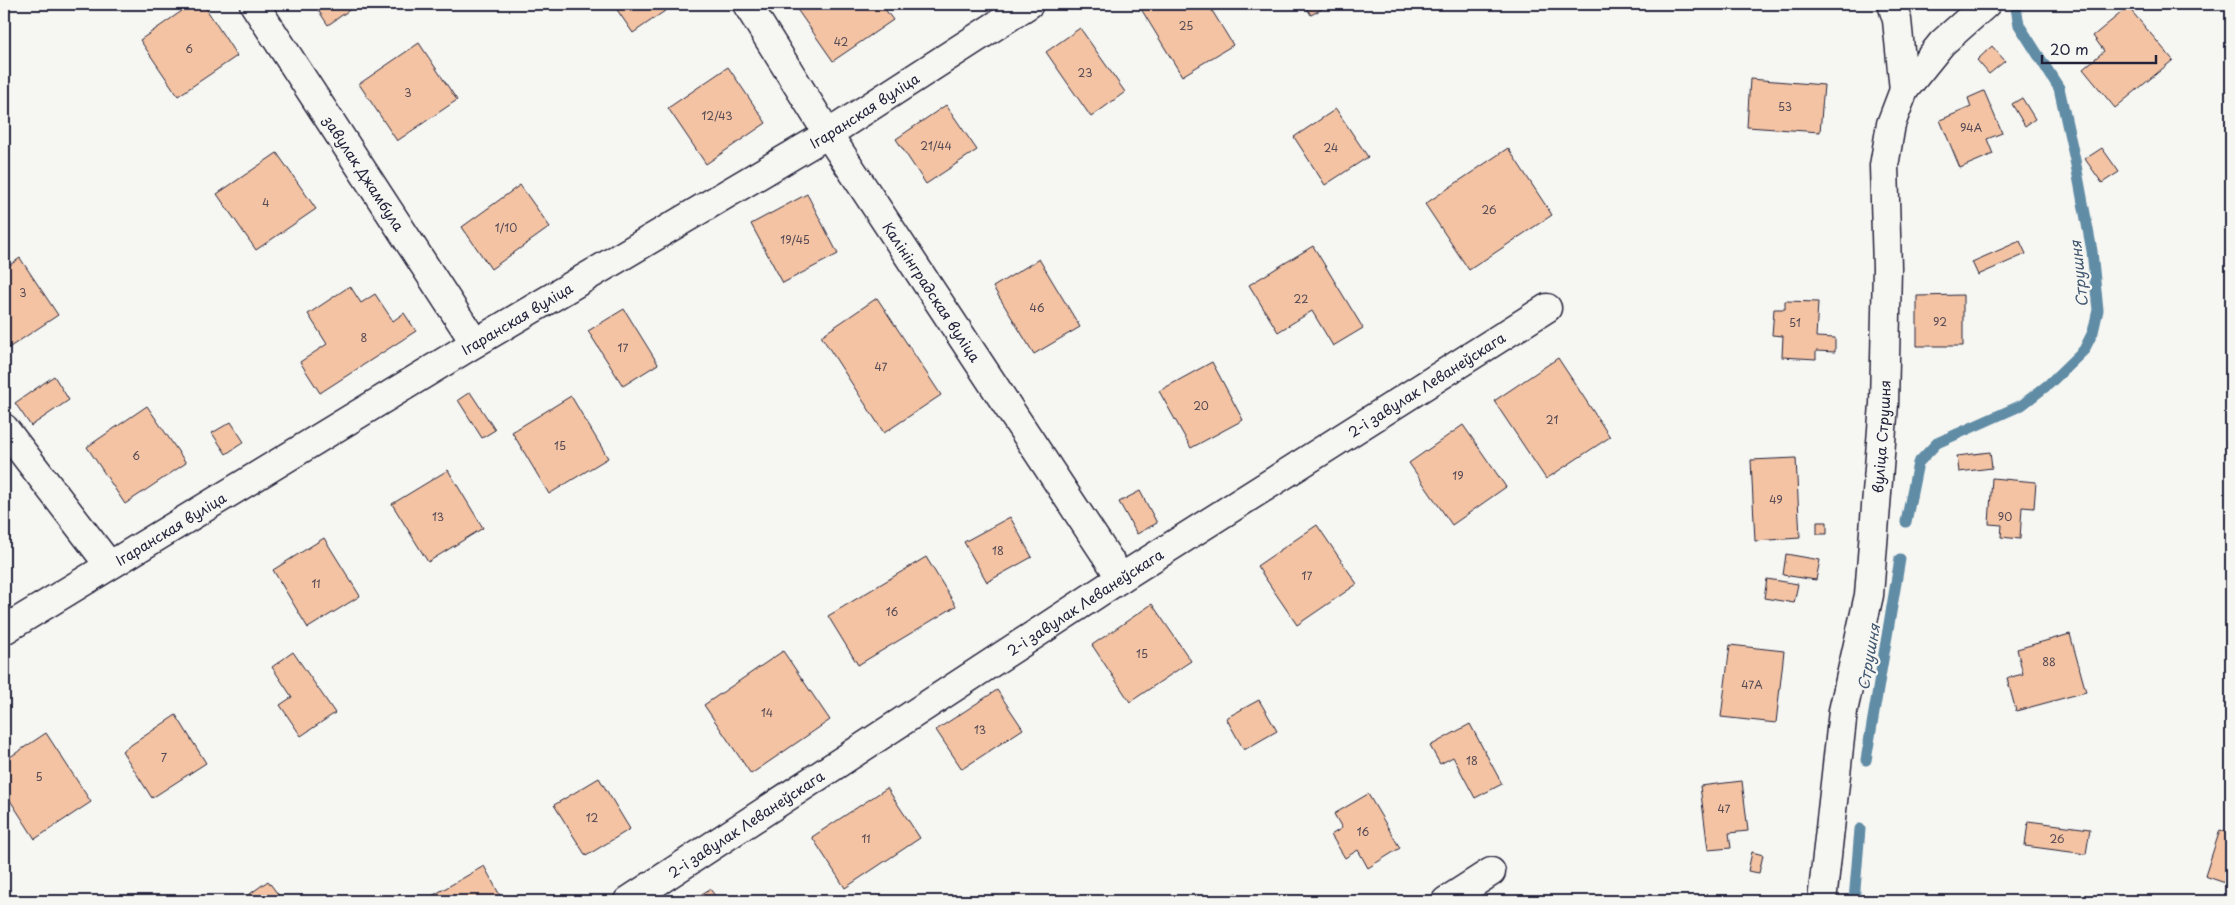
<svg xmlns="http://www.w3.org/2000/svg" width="2235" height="905" font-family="'Playpen Sans',sans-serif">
	<rect width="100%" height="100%" fill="#f6f6f2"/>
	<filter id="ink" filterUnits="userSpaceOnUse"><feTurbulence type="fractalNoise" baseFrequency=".02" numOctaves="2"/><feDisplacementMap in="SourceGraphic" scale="10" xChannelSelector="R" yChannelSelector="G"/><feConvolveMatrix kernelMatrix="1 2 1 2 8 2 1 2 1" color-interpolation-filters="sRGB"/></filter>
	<g filter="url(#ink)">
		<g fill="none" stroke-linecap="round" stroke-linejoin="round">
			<!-- stream -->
			<path stroke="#618ca5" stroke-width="11" d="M1906,522L1918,463L1937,443L2022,405L2049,384L2084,350L2093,332L2098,310L2092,251L2075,160L2059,88L2019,25L2016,8L2018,4
				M1866,760L1900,559
				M1854,901L1860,829"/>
		</g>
		<!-- building -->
		<path fill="#f3c3a3" stroke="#22223b" d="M192,4H203L237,56L178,96L140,40Z
			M314,4H358L328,25Z
			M613,4H675L633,33Z
			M796,4H881L893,20L833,61L794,5Z
			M1138,4H1208L1233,45L1182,76Z
			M1304,4H1331L1311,15Z
			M2128,7L2173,60L2115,108L2083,69L2104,51L2093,36Z
			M1080,28L1125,92L1091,117L1046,52Z
			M419,43L457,100L397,141L359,84Z
			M1992,46L2005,61L1989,74L1977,60Z
			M728,67L766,123L706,164L668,108Z
			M1750,79L1824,85L1820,132L1747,127Z
			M1984,91L2002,133L1987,139L1993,154L1960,168L1940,120L1971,107L1968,98Z
			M2022,98L2035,119L2025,126L2012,104Z
			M946,105L977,150L926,184L896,139Z
			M1336,109L1368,157L1325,185L1294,137Z
			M1508,148L1552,215L1469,270L1425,204Z
			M2102,148L2119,172L2102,183L2085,159Z
			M277,153L316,209L256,250L217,194Z
			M520,185L550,227L491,269L462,227Z
			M807,194L838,254L783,283L751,224Z
			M2020,241L2026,254L1978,275L1972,262Z
			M1313,246L1363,328L1333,346L1312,311L1278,332L1249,285Z
			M20,258L58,315L4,351V269Z
			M1039,259L1080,327L1034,354L993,287Z
			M350,286L361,303L375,294L393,321L404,313L416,331L320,393L300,362L327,344L308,314Z
			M1963,295V346H1917V296Z
			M877,298L941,395L884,433L821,336Z
			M1785,301L1818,302L1816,337L1835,338V352L1816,351V359L1782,357L1783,336L1772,335L1774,309H1785Z
			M624,309L658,364L623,386L588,331Z
			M1558,358L1610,437L1546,479L1494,401Z
			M1212,362L1243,420L1191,448L1159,391Z
			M54,376L69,400L31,426L15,403Z
			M470,392L495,430L482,438L458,400Z
			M571,396L608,458L549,494L512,432Z
			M147,406L186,463L125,504L87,447Z
			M231,422L244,442L226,454L212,433Z
			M1463,425L1506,487L1452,525L1409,463Z
			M1990,452L1992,468L1959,472L1957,456Z
			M1796,458L1800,538L1755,541L1751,460Z
			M448,470L483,528L428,562L392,504Z
			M1992,478L2036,482L2034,508L2022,507L2020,539L2001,537L2002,525L1989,524Z
			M1140,491L1157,523L1137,534L1119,502Z
			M1010,517L1032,557L987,582L964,542Z
			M1817,522H1827V534H1817Z
			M1317,525L1357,584L1297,625L1257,566Z
			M324,538L360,596L308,628L273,570Z
			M1786,554L1820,560L1816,580L1783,575Z
			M926,557L956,606L858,665L828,616Z
			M1767,579L1798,584L1794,603L1764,598Z
			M1152,604L1191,661L1130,702L1092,645Z
			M2070,634L2086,692L2016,711L2007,678L2023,674L2017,649Z
			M1730,645L1784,651L1776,723L1721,717Z
			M783,651L830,720L751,774L704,705Z
			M293,652L335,713L301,736L280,705L292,697L272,667Z
			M997,690L1023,729L962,769L936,730Z
			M1259,700L1277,731L1244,750L1226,718Z
			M176,715L206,763L152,798L122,751Z
			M1470,724L1502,784L1475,798L1453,757L1440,764L1430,746Z
			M46,733L91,802L35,839L4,791V761Z
			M599,778L630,829L586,856L554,805Z
			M1742,781L1748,831L1729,833L1731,848L1708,850L1700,786Z
			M887,788L920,838L845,888L812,837Z
			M1368,794L1400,848L1368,868L1358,850L1345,858L1331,835L1342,828L1334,814Z
			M2028,821L2090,829L2086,854L2025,846Z
			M2220,830L2231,834V885L2205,876Z
			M1752,852L1763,855L1759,873L1748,871Z
			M484,866L503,901H426L425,900Z
			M268,881L283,901H240Z
			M710,889L719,901H690Z
			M1236,893L1240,901H1222Z"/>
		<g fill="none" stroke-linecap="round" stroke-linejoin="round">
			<defs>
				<g id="minor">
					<path id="s1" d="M254,4L475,343"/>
					<path id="s2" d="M747,4L828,134L1121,578"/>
					<path d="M1892,4L1897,20L1904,90"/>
					<path d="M4,428L109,565"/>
					<path id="s3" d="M4,630L475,343L828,134L1029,4"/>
					<path id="s4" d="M628,901L1121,578L1547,308"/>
					<path d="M1446,901L1491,872"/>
					<path id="s5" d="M1822,901L1843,711L1869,595L1884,404L1887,268L1884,166L1891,124L1904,90L1942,43L1986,4"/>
				</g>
			</defs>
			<!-- minor casing -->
			<use href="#minor" stroke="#22223b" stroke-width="31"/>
			<!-- minor -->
			<use href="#minor" stroke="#f6f6f2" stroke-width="28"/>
		</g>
	</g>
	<g text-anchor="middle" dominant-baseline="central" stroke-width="4.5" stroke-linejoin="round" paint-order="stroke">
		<!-- number labels -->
		<g font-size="11" fill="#564a55">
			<text x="1186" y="25">25</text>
			<text x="841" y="41">42</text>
			<text x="189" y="48">6</text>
			<text x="1085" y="72">23</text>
			<text x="408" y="92">3</text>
			<text x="1785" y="106">53</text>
			<text x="717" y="115">12/43</text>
			<text x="1971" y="127">94А</text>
			<text x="936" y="145">21/44</text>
			<text x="1331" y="147">24</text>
			<text x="266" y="202">4</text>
			<text x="1489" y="209">26</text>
			<text x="506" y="227">1/10</text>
			<text x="795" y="239">19/45</text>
			<text x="23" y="292">3</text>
			<text x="1301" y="298">22</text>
			<text x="1037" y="307">46</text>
			<text x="1940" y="321">92</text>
			<text x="1795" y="322">51</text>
			<text x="364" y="337">8</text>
			<text x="623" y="347">17</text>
			<text x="881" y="366">47</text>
			<text x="1201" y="405">20</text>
			<text x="1552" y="419">21</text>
			<text x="560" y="445">15</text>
			<text x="136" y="455">6</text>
			<text x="1458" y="475">19</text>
			<text x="1776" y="499">49</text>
			<text x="438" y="516">13</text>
			<text x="2005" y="516">90</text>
			<text x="998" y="550">18</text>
			<text x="1307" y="575">17</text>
			<text x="316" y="583">11</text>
			<text x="892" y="611">16</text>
			<text x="1142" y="653">15</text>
			<text x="2049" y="661">88</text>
			<text x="1752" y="684">47А</text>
			<text x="767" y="712">14</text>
			<text x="980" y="729">13</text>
			<text x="164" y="757">7</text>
			<text x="1472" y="760">18</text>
			<text x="39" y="776">5</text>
			<text x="1724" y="808">47</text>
			<text x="592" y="817">12</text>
			<text x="1363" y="831">16</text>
			<text x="866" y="838">11</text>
			<text x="2057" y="838">26</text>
		</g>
		<!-- street labels -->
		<g font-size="14" fill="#22223b" stroke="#f6f6f2">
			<text stroke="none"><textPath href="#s3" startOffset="1005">Ігаранская вуліца</textPath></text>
			<text stroke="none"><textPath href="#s1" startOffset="202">завулак Джамбула</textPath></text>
			<text stroke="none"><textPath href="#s2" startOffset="342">Калінінградская вуліца</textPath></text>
			<text stroke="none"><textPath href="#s3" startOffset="600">Ігаранская вуліца</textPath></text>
			<text stroke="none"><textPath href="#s4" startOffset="951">2-і завулак Леванеўскага</textPath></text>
			<text stroke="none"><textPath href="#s5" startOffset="469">вуліца Струшня</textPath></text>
			<text stroke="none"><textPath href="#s3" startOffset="195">Ігаранская вуліца</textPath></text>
			<text stroke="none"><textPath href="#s4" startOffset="546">2-і завулак Леванеўскага</textPath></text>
			<text stroke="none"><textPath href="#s4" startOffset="141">2-і завулак Леванеўскага</textPath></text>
		</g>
		<!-- water labels -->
		<g font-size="15" font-style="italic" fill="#425770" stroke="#f6f6f2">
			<text transform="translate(2078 274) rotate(-96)">Струшня</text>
			<text transform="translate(1868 657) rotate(-80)">Струшня</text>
		</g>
	</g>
	<!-- margin -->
	<rect width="2235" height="905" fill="none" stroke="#f6f6f2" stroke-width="20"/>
	<rect x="10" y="10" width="2215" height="885" fill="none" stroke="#22223b" stroke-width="2" filter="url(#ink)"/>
	<!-- scale -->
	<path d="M2042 55v8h114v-8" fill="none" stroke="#22223b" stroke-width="2.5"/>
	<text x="2050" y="55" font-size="15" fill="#22223b" stroke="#f6f6f2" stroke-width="4" paint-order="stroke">20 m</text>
</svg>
